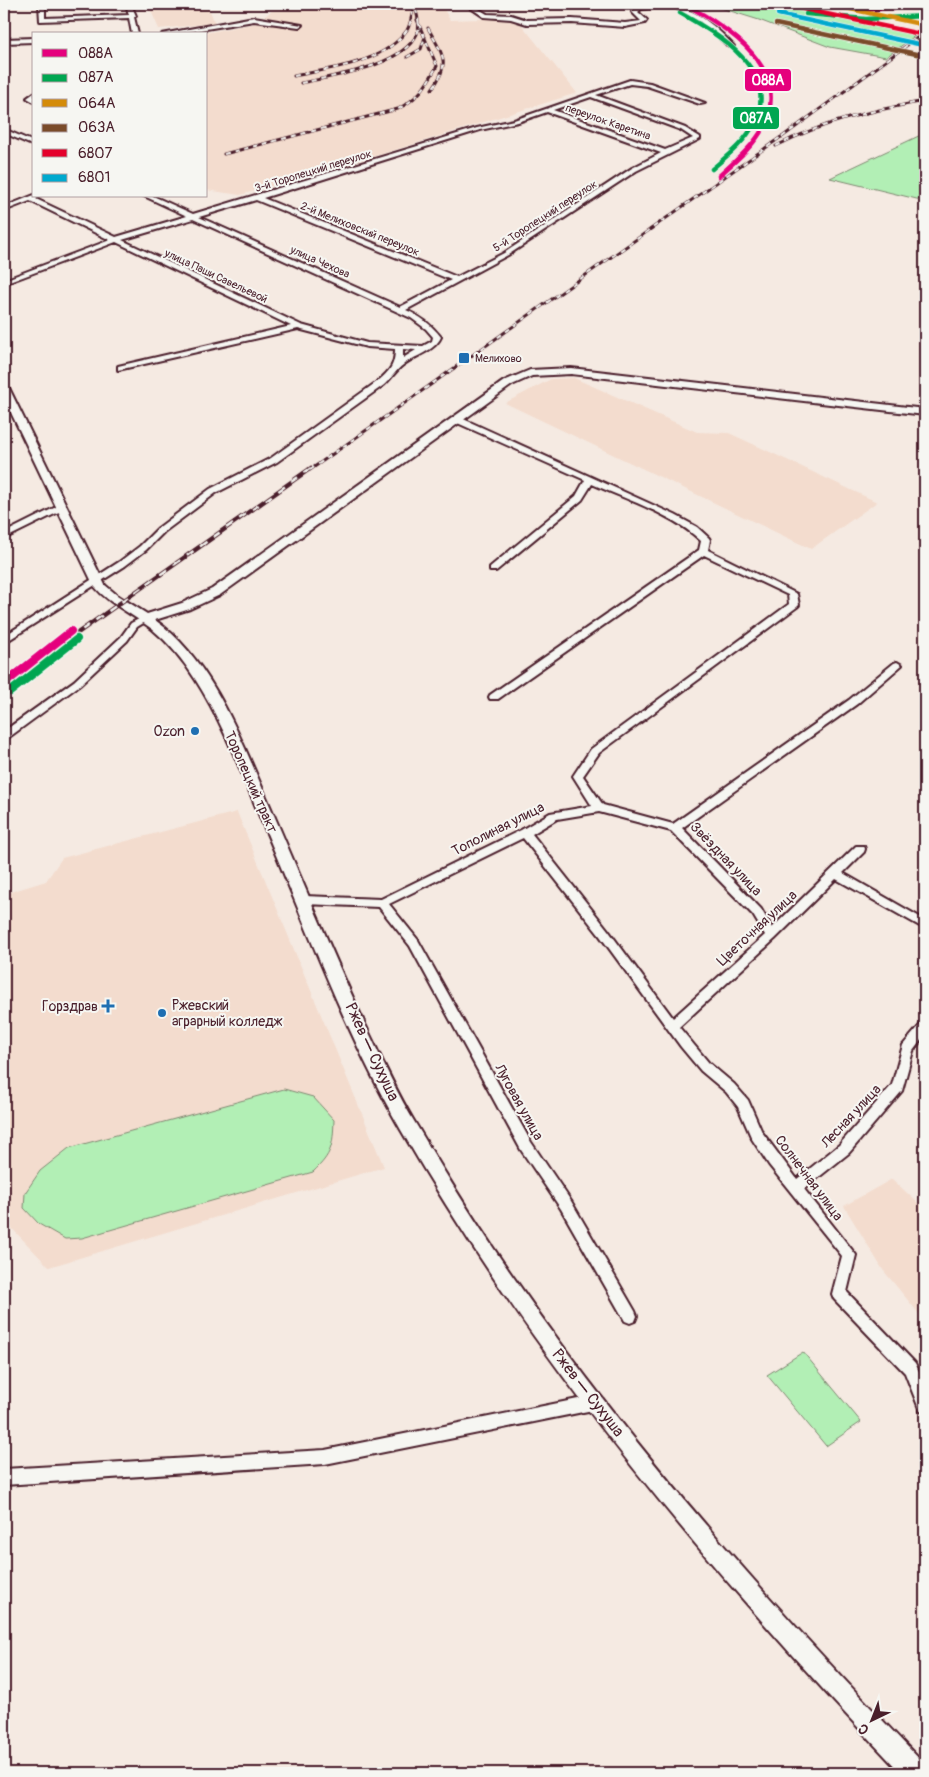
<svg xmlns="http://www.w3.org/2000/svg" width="929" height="1777" font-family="Pangolin,sans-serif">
	<rect width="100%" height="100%" fill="#f5eae2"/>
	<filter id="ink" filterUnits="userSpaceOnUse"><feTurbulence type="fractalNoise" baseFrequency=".02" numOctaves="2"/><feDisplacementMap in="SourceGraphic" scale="10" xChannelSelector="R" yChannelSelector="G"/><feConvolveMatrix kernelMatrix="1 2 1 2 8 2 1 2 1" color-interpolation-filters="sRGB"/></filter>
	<g filter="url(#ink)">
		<!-- built -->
		<path fill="#f3dcce" d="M148,4H207L215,23L159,29Z
			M280,4H441L450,20L516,18L577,93L382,154L240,195L206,190V34H200L257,23Z
			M574,378L697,432L729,433L877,502L811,549L505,403L551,379Z
			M237,812L384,1167L49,1267L4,1220V1167L10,1154L4,1133V894L46,881L62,858Z
			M892,1179L919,1204L925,1201V1321L883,1270L844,1206Z"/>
		<!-- green -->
		<path fill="#b2efb5" stroke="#7e8770" d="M708,4H773L916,35L886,57L830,47L759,20Z
			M925,133V201L830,178Z
			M284,1089L313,1097L334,1120C333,1146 332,1154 313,1172L82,1238L65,1239L39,1224L24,1208L25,1193L40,1171L69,1148Z
			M803,1352L861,1422L826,1446L767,1375Z"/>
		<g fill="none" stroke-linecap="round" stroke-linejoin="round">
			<defs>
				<path id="street" d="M39,4H45V18L129,15L126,4H131L136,16L134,17L138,34H132L129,18L40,21Z
					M465,4H471L487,14L511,15L527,20L572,19L625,23L641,21L632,12C638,6 642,6 650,5C685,0 711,21 734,46L729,47L701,22L676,8L667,5L641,9L638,12L647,20L645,23L625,27L572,23L527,24L511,19L484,17Z
					M254,17L302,25L299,27L254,21L176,34H162Z
					M34,38V42L4,43V39Z
					M630,80L650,83L705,103L700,104L647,86L630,84L596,95L685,128L700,137V139L636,171L508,255L406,310C420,316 431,324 441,337C435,351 414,356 403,365C397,369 391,379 384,385L277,462L216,493L164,532L146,550L125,566L4,643V636L119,562L140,546L158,528L210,489L271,458L378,381C390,371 395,365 395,349L367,347L298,329L118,370V366L291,326L116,242L4,284V280L110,240L30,201L4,211V207L34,195L40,196L36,199L116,237L187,216L144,196H153L193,214L477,128L514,120ZM591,97L681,130L693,138L665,150L553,110ZM547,112L661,153L632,168L504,253L457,277L263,198L480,130L518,122ZM256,200L451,280L400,307L199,217ZM193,219L411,318L426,329L433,337L432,341L423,346L367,343L301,325L122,240ZM403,349L416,350L403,358Z
					M34,93V102L27,98Z
					M4,129L34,142V146L4,133Z
					M453,417H459L675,515L697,527L709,538L710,540L708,550L797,594L799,605L797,607L599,753L583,776L603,805L673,824L849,700L894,663L897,662L902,665L857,704L682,828L761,909L772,928L856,846H864L865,849L864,852L843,873L925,920V929L836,879L775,939L679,1027L709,1063L734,1084L748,1100L762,1132L797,1179L839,1145L892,1085L903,1045L921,1024L925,1022V1035L913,1051L902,1091L849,1153L804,1189L856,1255L847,1292L915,1363L925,1384V1413L920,1411L905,1373L834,1299L832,1294L842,1256L769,1165L752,1139L738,1107L726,1092L701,1071L681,1047L600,936L523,838L389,904L418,940L531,1142L571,1201L635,1311L637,1316L635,1321L630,1323L625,1321L561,1209L521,1150L410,946L379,907L304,904L298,900L304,896L381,899L521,830L550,813L592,806L573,776L591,749L789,604L788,595L704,555L498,699H490L489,697L490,695L699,550L701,541C673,514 627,500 592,484L582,500L496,571H490V567L576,496L585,480L453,421ZM599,812L671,831L753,915L765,935L673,1018L608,930L532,834L557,819Z
					M62,504L65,505V509L4,539V533Z
					M145,616L150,619L137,627L127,641L80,685L8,738L4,739V731L74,681L121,637L131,623Z
					M593,1396L598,1398L600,1403L598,1408L593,1410L325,1464L4,1485V1469L325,1450Z"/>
				<path id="secondary" d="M571,368L925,409V415L571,374L532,376L512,385L220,595L190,609L155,620C215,662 245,750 274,815C304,885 334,957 366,1026C382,1060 397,1094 417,1126C449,1180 482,1233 519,1285C637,1455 782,1616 925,1765V1773H901C714,1576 537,1366 401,1130C345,1033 304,920 260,817C241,771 222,721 195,679C183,660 169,643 152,629C133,614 110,605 94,586L4,398V385L9,388L105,585L117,595L147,614L182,603L212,589L504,381L530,370Z"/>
			</defs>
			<!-- street casing -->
			<use href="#street" stroke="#4a1f2b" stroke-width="4"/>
			<!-- secondary casing -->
			<use href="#secondary" stroke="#4a1f2b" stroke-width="4"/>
			<!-- street -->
			<use href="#street" fill="#f6f6f2" fill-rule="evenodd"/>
			<!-- secondary -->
			<use href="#secondary" fill="#f6f6f2" fill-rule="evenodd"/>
			<defs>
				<path id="rail-far1" d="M428,28C442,54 452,62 432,89
					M407,57L421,49L425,37
					M294,76C331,68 383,64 407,30C411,24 411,15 414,8
					M301,83C333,76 401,67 417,34C421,26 417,13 414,4
					M782,137L925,32
					M776,146C823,122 873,110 925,101
					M224,154L398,109C420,97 425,87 437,66L417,20
					M310,470L781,137"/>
				<path id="rail" d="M4,685L311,468"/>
			</defs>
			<!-- rail-far1 casing -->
			<use href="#rail-far1" stroke="#4a1f2b" stroke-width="3"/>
			<!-- rail casing -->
			<use href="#rail" stroke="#4a1f2b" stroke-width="4.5"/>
			<!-- rail-far1 -->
			<use href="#rail-far1" stroke="#f6f6f2" stroke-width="2" stroke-dasharray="5" stroke-linecap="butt"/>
			<!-- rail -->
			<use href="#rail" stroke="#f6f6f2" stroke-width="2.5" stroke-dasharray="8" stroke-linecap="butt"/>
			<defs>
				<path id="rail-1-far1" d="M685,4C729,29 793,68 763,128C753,147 734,162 719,176
					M807,4L867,9L925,6"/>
				<path id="rail-1" d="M4,684L71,631"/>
				<path id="rail-2-far1" d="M680,13C719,35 781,71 754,124C745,142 727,156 712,169
					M806,14L866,19L925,16"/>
				<path id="rail-2" d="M10,692L77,639"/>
				<path id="rail-3" d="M827,4L925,25"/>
				<path id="rail-4" d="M776,24L921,55"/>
				<path id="rail-5" d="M780,4L925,35"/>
				<path id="rail-6" d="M778,14L923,45"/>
			</defs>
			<!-- rail-1-far1 casing -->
			<use href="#rail-1-far1" stroke="#f6f6f2" stroke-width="6"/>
			<!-- rail-1 casing -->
			<use href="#rail-1" stroke="#f6f6f2" stroke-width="11"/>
			<!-- rail-2-far1 casing -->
			<use href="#rail-2-far1" stroke="#f6f6f2" stroke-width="6"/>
			<!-- rail-2 casing -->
			<use href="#rail-2" stroke="#f6f6f2" stroke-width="11"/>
			<!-- rail-3 casing -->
			<use href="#rail-3" stroke="#f6f6f2" stroke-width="6"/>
			<!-- rail-4 casing -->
			<use href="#rail-4" stroke="#f6f6f2" stroke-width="6"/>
			<!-- rail-5 casing -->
			<use href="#rail-5" stroke="#f6f6f2" stroke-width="6"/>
			<!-- rail-6 casing -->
			<use href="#rail-6" stroke="#f6f6f2" stroke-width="6"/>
			<!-- rail-1-far1 -->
			<use href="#rail-1-far1" stroke="#e5007d" stroke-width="4.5"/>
			<!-- rail-1 -->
			<use href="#rail-1" stroke="#e5007d" stroke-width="8"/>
			<!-- rail-2-far1 -->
			<use href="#rail-2-far1" stroke="#00a651" stroke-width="4.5"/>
			<!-- rail-2 -->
			<use href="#rail-2" stroke="#00a651" stroke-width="8"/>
			<!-- rail-3 -->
			<use href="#rail-3" stroke="#d48b09" stroke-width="4.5"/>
			<!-- rail-4 -->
			<use href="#rail-4" stroke="#7a4b2a" stroke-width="4.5"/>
			<!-- rail-5 -->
			<use href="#rail-5" stroke="#e4002b" stroke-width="4.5"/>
			<!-- rail-6 -->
			<use href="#rail-6" stroke="#00a9ce" stroke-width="4.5"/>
		</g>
	</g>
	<!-- markers -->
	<g fill="#1f6fb2" stroke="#f6f6f2" stroke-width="2">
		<rect x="458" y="352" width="12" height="12" rx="2.5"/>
		<circle cx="195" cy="731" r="5"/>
		<path d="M105.5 998.5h5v5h5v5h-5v5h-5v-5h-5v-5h5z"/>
		<circle cx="162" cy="1013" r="5"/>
	</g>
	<g text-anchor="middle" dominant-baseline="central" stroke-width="4" stroke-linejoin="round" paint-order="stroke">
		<!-- far-street labels -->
		<g font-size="11" fill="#4a1f2b" stroke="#f6f6f2">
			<text transform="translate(608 122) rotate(19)">переулок Каретина</text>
			<text transform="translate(313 171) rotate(-17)">3-й Торопецкий переулок</text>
			<text transform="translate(545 216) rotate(-33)">5-й Торопецкий переулок</text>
			<text transform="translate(360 229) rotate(22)">2-й Мелиховский переулок</text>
			<text transform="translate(320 262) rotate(24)">улица Чехова</text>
			<text transform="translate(216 276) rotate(25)">улица Паши Савельевой</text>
		</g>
		<!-- far-poi labels -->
		<g font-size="11" fill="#4a1f2b" stroke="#f6f6f2" text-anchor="start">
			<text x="475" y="358">Мелихово</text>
		</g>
		<!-- poi labels -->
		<g font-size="14" fill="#4a1f2b" stroke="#f6f6f2" text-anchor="end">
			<text x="185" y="731">Ozon</text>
			<text x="172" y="1005" text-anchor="start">Ржевский<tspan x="172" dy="16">аграрный колледж</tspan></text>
			<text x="98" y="1006">Горздрав</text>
		</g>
		<!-- street labels -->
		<g font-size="14" fill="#4a1f2b" stroke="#f6f6f2">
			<text transform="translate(251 782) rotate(66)">Торопецкий тракт</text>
			<text transform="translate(498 829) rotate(-27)">Тополиная улица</text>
			<text transform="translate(726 859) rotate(46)">Звёздная улица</text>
			<text transform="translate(757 928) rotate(-43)">Цветочная улица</text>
			<text transform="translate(519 1102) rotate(61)">Луговая улица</text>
			<text transform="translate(851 1116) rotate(-47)">Лесная улица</text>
			<text transform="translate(809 1178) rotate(53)">Солнечная улица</text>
		</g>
		<!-- near-street labels -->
		<g font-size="16" fill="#4a1f2b" stroke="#f6f6f2">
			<text transform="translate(372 1052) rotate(65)">Ржев — Сухуша</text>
			<text transform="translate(588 1393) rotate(52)">Ржев — Сухуша</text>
		</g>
	</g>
	<g stroke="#f6f6f2" stroke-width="2">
		<rect x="744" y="68" width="48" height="24" rx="5" fill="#e5007d"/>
		<rect x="732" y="106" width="48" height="24" rx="5" fill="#00a651"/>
	</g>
	<g font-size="14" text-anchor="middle" font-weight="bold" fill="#fff">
		<text x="768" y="85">088А</text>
		<text x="756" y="123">087А</text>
	</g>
	<!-- margin -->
	<rect width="929" height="1777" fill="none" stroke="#f6f6f2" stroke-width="20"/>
	<rect x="10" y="10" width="909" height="1757" fill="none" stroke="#4a1f2b" stroke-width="2" filter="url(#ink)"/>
	<!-- legend -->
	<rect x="32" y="32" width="175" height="165" fill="#f6f6f2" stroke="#b1a0a2"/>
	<rect x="42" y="49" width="25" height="8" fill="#e5007d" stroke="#b1a0a2"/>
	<text x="78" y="58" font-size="15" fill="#4a1f2b">088А</text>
	<rect x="42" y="74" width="25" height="8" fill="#00a651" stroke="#b1a0a2"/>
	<text x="78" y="82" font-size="15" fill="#4a1f2b">087А</text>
	<rect x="42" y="99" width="25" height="8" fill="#d48b09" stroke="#b1a0a2"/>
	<text x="78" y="108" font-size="15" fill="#4a1f2b">064А</text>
	<rect x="42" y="124" width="25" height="8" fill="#7a4b2a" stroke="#b1a0a2"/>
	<text x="78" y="132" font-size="15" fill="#4a1f2b">063А</text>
	<rect x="42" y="149" width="25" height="8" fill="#e4002b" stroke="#b1a0a2"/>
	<text x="78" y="158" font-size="15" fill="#4a1f2b">6807</text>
	<rect x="42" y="174" width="25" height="8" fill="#00a9ce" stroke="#b1a0a2"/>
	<text x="78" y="182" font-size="15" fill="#4a1f2b">6801</text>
	<!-- north arrow -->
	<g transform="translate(872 1720) rotate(223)" stroke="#f6f6f2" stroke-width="4" paint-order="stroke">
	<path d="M0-4L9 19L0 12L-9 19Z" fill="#4a1f2b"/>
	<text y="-8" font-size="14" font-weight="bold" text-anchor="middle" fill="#4a1f2b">С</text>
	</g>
</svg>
